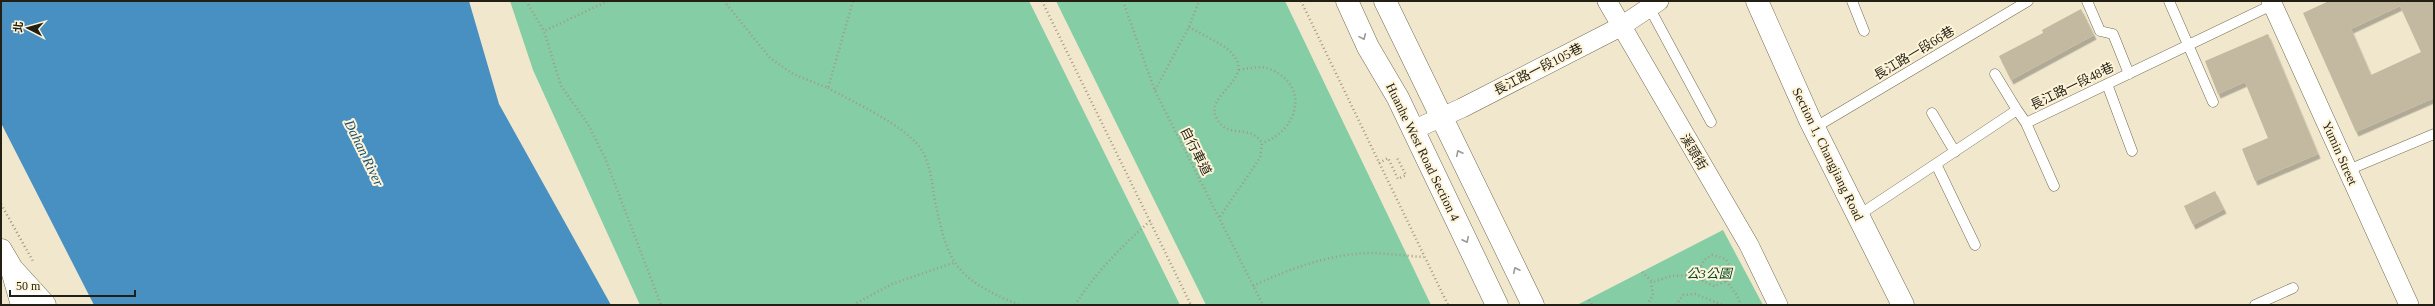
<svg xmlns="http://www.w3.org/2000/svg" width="2435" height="306" font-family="'Times New Roman','Noto Sans TC',serif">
	<defs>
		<filter id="shadow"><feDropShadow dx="2.5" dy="4.5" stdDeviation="0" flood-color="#0004"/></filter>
	</defs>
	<rect width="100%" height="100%" fill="#f0e7cc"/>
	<!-- green -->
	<path fill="#85cda5" d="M510,1H1029L1180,305H640L533,70Z
		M1056,1H1285L1431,305H1206Z
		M1723,230L1763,305H1577Z"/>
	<!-- water -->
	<path fill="#4890c1" d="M1,1H469L499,104L611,305H94L1,123Z"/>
	<!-- building -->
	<path fill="#c3b9a0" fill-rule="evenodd" filter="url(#shadow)" d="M2329,1H2434V98L2356,132L2303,13ZM2400,6L2421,52L2371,75L2351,29Z
		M2081,9L2094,35L2011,80L1999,56L2043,33L2042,30Z
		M2268,34L2318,154L2255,181L2242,149L2268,138L2245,82L2218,94L2205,61Z
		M2215,191L2224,209L2193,225L2184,206Z"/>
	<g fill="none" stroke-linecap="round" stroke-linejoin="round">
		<defs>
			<path id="service" d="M1852,1L1864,31
				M2087,1L2100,31L2113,34L2129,74
				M2169,1L2213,102
				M1649,7L1711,122
				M1995,74L2017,110
				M2107,84L2132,151
				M1932,113L1955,152
				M2026,123L2054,186
				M1814,128L2028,1
				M1936,164L1975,245
				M2348,170L2434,134
				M1859,215L2017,110L2026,123L2276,3
				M2255,305L2293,288"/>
			<path id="minor" d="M1607,1L1749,245L1778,305
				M2271,1L2409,305
				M1413,130L1462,108L1620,27L1659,1"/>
			<path id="tertiary" d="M1347,1L1368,47L1398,98L1497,305
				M1385,1L1533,305
				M1757,1L1810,120L1903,305
				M1,250L11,267L22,305
				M14,271L45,305"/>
		</defs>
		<!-- service casing -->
		<use href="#service" stroke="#736b53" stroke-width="11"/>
		<!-- minor casing -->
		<use href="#minor" stroke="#736b53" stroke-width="20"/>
		<!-- tertiary casing -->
		<use href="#tertiary" stroke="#736b53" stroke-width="23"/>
		<!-- path -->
		<path stroke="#a19a85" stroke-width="2.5" stroke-dasharray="1 3" stroke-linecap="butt" d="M526,1L544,31
			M608,1L544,31L561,86L588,124L605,158L661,305
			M724,1L770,58L793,74L828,88L853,1
			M1042,1L1191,305
			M1123,1L1155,91L1263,305
			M1301,1L1448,305
			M1189,27C1201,34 1215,40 1226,48C1264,78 1201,93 1217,119C1229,140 1249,123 1262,143L1260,158L1219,218
			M1239,70C1250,68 1262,65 1272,70C1310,87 1298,131 1262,143
			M828,88C853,102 909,127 923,152C930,165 932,182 934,196C948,264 953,277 1019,305
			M1155,90L1189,27L1199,1
			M1379,163L1388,158L1398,179L1406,175L1396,156
			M1,204L34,263
			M1642,272L1653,282L1671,276L1693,275L1699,270L1704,260L1712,255L1726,259L1730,267L1727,281L1714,286L1703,281L1699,270
			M1726,281L1737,295L1741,305
			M1253,286C1291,268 1332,253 1374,253C1391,254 1408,256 1424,257
			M1589,300L1592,305
			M853,305L892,284L953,263
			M1075,305C1095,273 1122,246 1150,221
			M1647,305L1653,295L1651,282
			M1676,305L1683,295L1695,294L1723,305"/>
		<!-- service -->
		<use href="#service" stroke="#fff" stroke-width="10"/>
		<!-- minor -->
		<use href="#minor" stroke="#fff" stroke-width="19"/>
		<!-- tertiary -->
		<use href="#tertiary" stroke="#fff" stroke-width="22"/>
	</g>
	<!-- one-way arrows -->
	<defs><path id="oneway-chevron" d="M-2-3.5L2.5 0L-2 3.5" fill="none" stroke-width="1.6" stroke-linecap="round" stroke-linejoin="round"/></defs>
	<g stroke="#9c9a96">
		<use href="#oneway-chevron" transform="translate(1363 37) rotate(66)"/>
		<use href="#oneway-chevron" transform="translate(1459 153) rotate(-116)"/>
		<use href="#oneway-chevron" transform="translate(1466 240) rotate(64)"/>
		<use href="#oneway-chevron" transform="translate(1516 270) rotate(-116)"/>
	</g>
	<g text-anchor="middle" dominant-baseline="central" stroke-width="4" stroke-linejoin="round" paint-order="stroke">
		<!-- street labels -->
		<g font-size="13" fill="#231f15" stroke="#fef4d9">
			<text transform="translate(1914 53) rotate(-31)">長江路一段66巷</text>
			<text transform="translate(1538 69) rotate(-27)">長江路一段105巷</text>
			<text transform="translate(2072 86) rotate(-26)">長江路一段48巷</text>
			<text transform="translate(1196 151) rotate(63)">自行車道</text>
			<text transform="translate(1423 152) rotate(64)">Huanhe West Road Section 4</text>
			<text transform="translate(1694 152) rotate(59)">溪頭街</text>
			<text transform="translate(2340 153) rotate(66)">Yumin Street</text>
			<text transform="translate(1828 154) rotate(64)">Section 1, Changjiang Road</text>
		</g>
		<!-- park labels -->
		<g font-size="13" font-style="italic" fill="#00462a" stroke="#fef4d9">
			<text x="1709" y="273">公3公園</text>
		</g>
		<!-- water labels -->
		<g font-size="14" font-style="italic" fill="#1a5072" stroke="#fef4d9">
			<text transform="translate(364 153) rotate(64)">Dahan River</text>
		</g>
	</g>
	<!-- border -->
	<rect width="2435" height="306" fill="none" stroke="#231f15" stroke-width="4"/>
	<!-- north arrow -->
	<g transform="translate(28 28) rotate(276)" stroke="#fef4d9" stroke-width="3" paint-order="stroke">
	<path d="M0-3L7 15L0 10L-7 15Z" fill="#231f15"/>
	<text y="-6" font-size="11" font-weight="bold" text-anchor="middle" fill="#231f15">北</text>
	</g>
	<!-- scale -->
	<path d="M10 290v6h125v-6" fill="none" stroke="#231f15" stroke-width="2"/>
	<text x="16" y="290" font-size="12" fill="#231f15" stroke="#fef4d9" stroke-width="3" paint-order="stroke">50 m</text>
</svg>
